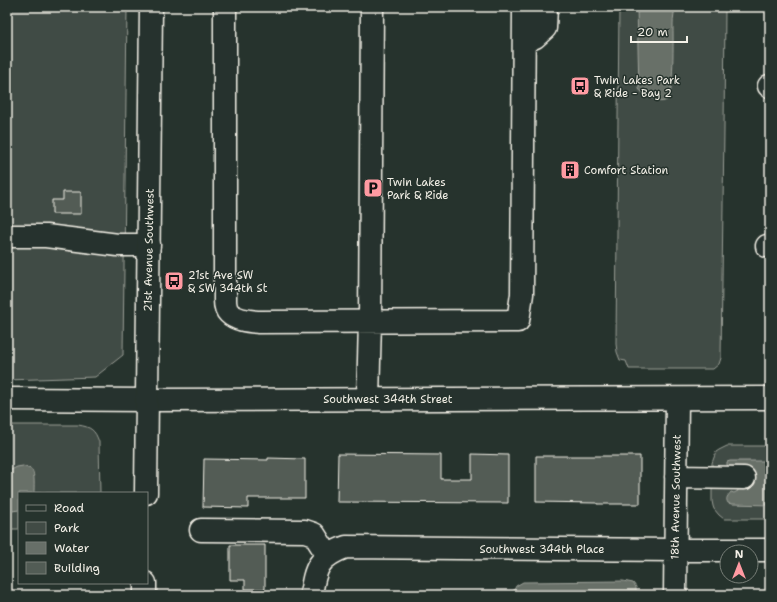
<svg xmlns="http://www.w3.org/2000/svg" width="777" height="602" font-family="'Shantell Sans',sans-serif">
	<rect width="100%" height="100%" fill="#26332d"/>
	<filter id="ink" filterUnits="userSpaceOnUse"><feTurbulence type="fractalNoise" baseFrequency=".025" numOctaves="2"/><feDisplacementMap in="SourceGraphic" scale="8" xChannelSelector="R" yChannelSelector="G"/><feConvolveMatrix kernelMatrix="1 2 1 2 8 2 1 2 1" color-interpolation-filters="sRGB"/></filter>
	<g filter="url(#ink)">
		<!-- green -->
		<path fill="#414b45" stroke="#9a9e96" d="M7,7H127L123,355L95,377L7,380Z
			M619,7H725L724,129L721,358L719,364L713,369H629L626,361L620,360L617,352L616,344Z
			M7,425H78C91,427 95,430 99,442L100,493H19V529H7Z
			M727,446H770V519H724L719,515L714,509L713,506L712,501V463L716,452L719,450Z"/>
		<!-- water -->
		<path fill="#676f68" stroke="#9fa39b" d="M637,7H675C674,13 673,19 673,25C673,38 674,92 668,99C663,103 658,102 654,99C649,95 643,95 639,89Z
			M730,461H770V505L732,504L728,503C725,498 728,496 731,492L734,493L738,491L729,467L727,465V462Z
			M23,466C26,468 30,468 32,470C35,474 34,488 34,493H19V510L12,511L11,510L10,506L7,503V472L17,467Z
			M623,581L633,583L636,587V595H514L513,592L516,586L523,582Z"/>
		<!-- building -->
		<path fill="#525c55" stroke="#f4f1e8" d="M63,192H81V214H52V200H63Z
			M338,454L441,455V479H472V454L508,455V503L337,502Z
			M536,456H640V504H597V503L536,502Z
			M268,458L305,459V498H248V508L203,507L204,459L268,460Z
			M230,545H265V589H245V580H230Z"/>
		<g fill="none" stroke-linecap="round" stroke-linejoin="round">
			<defs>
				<path id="minor" d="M225,7V300C225,304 226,310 229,313C236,320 248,321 258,322L518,321L522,294L524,7
					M524,42L535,37L545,28L546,7
					M769,86H770
					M7,236H46L118,245H149
					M767,246H770
					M7,399L148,400L770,398
					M368,399L370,321L372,7
					M676,477L744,478
					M201,530L305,531L314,534L328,556
					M311,595C315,568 318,557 346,547L675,550H770
					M675,595L677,399"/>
				<path id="major" d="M146,493L151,7
					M145,595V583"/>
			</defs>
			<!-- minor casing -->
			<use href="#minor" stroke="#f4f1e8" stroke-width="25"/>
			<!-- major casing -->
			<use href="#major" stroke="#f4f1e8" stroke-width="25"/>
			<!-- minor -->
			<use href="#minor" stroke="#26332d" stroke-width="22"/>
			<!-- major -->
			<use href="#major" stroke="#26332d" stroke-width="22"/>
		</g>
	</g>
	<!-- icons -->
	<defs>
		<symbol id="bus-square" viewBox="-11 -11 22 22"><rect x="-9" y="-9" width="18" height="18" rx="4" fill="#ff9aa2" stroke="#26332d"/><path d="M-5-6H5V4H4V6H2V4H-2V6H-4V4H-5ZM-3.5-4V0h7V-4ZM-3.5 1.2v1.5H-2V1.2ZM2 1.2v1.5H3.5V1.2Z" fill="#111"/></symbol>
		<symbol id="building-square" viewBox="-11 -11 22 22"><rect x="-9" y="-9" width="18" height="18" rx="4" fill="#ff9aa2" stroke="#26332d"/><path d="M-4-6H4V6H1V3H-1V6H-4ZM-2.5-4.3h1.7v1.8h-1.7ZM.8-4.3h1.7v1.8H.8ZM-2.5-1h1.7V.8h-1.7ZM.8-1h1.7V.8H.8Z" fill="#111"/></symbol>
		<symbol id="parking-square" viewBox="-11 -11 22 22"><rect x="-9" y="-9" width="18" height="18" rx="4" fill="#ff9aa2" stroke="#26332d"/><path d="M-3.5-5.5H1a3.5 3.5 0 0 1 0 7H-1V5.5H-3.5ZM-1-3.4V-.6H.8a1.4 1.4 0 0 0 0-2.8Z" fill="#111"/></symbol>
	</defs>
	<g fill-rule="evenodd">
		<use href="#bus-square" x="569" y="75" width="22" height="22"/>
		<use href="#building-square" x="559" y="159" width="22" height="22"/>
		<use href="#parking-square" x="362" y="177" width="22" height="22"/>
		<use href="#bus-square" x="163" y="270" width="22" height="22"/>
	</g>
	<g text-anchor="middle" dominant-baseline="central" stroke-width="3" stroke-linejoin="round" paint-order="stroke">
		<!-- poi labels -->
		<g font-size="11" fill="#f4f1e8" stroke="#26332d" text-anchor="start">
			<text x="594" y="80">Twin Lakes Park<tspan x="594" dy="13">&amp; Ride - Bay 2</tspan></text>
			<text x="584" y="170">Comfort Station</text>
			<text x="387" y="182">Twin Lakes<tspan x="387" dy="13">Park &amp; Ride</tspan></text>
			<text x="188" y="275">21st Ave SW<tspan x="188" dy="13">&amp; SW 344th St</tspan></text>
		</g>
		<!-- street labels -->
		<g font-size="11" fill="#f4f1e8" stroke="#26332d">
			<text transform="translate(149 250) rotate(-89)">21st Avenue Southwest</text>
			<text x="388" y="399">Southwest 344th Street</text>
			<text transform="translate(676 497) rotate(-89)">18th Avenue Southwest</text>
			<text x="542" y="549">Southwest 344th Place</text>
		</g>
	</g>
	<!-- margin -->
	<rect width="777" height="602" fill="none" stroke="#26332d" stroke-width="24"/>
	<rect x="12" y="12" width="753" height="578" fill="none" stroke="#f4f1e8" stroke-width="1.5" filter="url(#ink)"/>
	<!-- legend -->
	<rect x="18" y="492" width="130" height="92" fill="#26332d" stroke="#787f78"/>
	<rect x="26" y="505" width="20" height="6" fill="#26332d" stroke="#787f78"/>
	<text x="54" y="512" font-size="12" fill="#f4f1e8">Road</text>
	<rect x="26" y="522" width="20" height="12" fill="#414b45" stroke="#787f78"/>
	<text x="54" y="532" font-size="12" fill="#f4f1e8">Park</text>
	<rect x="26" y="542" width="20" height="12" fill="#676f68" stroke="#787f78"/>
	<text x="54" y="552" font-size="12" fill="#f4f1e8">Water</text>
	<rect x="26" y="562" width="20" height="12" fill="#525c55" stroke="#787f78"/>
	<text x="54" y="572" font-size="12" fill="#f4f1e8">Building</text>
	<!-- north arrow -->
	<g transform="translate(739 564)"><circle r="19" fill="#26332d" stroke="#787f78"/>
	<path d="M0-3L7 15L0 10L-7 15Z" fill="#ff9aa2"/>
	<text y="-6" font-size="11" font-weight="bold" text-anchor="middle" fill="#f4f1e8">N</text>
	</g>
	<!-- scale -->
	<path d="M631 36v6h56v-6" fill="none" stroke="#f4f1e8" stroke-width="2"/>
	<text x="637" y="36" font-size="12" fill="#f4f1e8" stroke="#26332d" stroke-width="3" paint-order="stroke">20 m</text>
</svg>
